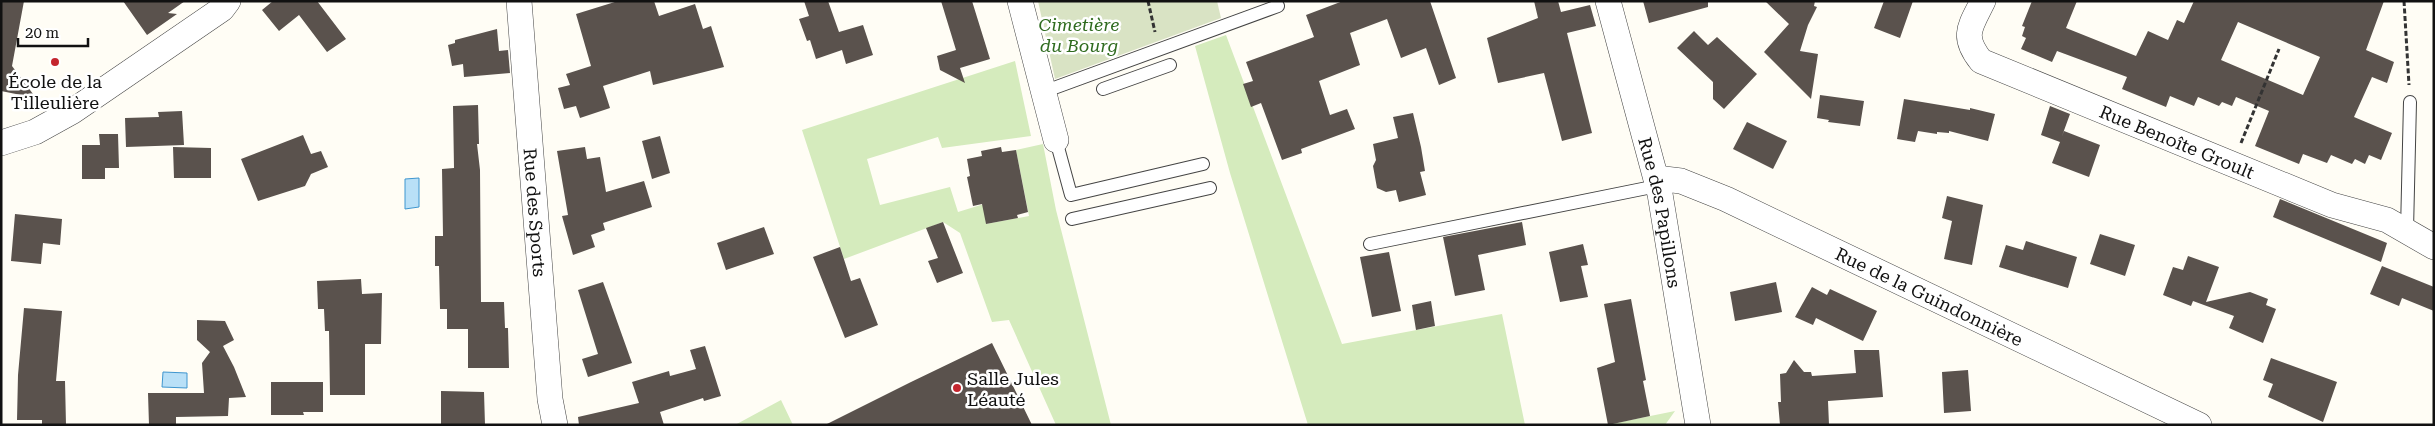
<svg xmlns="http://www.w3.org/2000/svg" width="2435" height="426" font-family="'Roboto Serif',serif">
	<rect width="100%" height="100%" fill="#fffdf5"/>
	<!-- green -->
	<path fill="#d5ebbd" d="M1226,35L1342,344L1502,314L1525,425H1308L1230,173L1195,46Z
		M1015,61L1031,136L942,148L938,137L867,159L880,205L950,187L958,212L984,204L986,224L1029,216L1016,150L1043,144L1056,210L1111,425H1056L1009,320L992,322L960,233L943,222L844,259L802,130Z
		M781,400L793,425H735Z
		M1675,411L1665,425H1606Z"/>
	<!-- cemetery -->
	<path fill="#d9e3c4" d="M1038,1H1217L1221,18L1055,79Z"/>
	<!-- water -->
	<path fill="#b9e0f7" stroke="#3f96cf" d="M419,178V207L405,209V179Z
		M163,372L187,373V388L162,387Z"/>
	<!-- building -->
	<path fill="#5a524d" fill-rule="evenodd" d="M1,1H24L12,66L36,98L1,91Z
		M123,1H185L168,13L177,14L147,35Z
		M273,1H317L346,39L327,52L299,15L279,31L262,10Z
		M618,1H654L659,16L695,4L703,29L711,26L724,67L653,85L650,71L603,86L610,108L580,118L576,106L564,109L558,88L570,85L566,74L591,66L576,14Z
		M804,1H828L839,32L863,25L873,55L846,64L842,50L816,59L810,40L807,41L799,19L809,16Z
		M941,1H972L990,59L960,68L965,83L940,70L937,56L956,50Z
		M1343,1H1430L1456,78L1439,85L1426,48L1401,58L1387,19L1350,33L1360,65L1319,81L1330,115L1347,109L1355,129L1301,149L1302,153L1282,160L1261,103L1251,107L1243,84L1253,81L1246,62L1314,37L1306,15Z
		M1534,1H1558L1561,12L1590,5L1596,26L1567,33L1592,133L1562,141L1544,73L1498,83L1487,38L1538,18Z
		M1643,1H1708V7L1649,23Z
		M1765,1H1815L1814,6L1817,7L1808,25L1800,51L1818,54L1811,99L1764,52L1789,24Z
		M1884,1H1913L1900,38L1874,28Z
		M2032,1H2077L2066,28L2136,56L2148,31L2168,40L2177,20L2184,23L2194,1H2384L2366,50L2394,62L2387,83L2372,77L2354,117L2392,133L2381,160L2369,155L2365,164L2355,159L2352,164L2331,155L2327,163L2303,154L2299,164L2255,146L2269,111L2236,97L2232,106L2222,102L2219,106L2198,97L2194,106L2170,96L2166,107L2122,89L2127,77L2057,51L2052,62L2021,49L2026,38L2022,36L2025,27L2022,26ZM2238,22L2320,57L2303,95L2221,60Z
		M497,29L499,51L508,50L510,73L464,77L463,64L452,66L448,45L455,43V40Z
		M1694,31L1708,45L1717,37L1757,74L1724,109L1713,99V82L1677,48Z
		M1820,95L1864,101L1860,126L1828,122L1829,120L1817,118Z
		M1904,99L1970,110V108L1995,114L1988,141L1949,131V133L1937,132V134L1918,131L1915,142L1897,139Z
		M478,105L479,144H477L480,170L481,302H504L505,328H508L509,368H468V329H447V309H440L439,266H435V236H443L442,169L454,168L453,106Z
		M2050,106L2070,114L2062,136L2064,131L2100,145L2089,177L2052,163L2060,142L2041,135Z
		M182,111L184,145L126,147L125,118L159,117L158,112Z
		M1413,113L1421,147L1425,171L1420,172L1426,195L1399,202L1396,190L1386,192L1377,188L1373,166L1376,160L1373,144L1398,138L1393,117Z
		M1747,122L1787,141L1773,169L1733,149Z
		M99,134H118L119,168H105V179H82V145H100Z
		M303,135L311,154L321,151L328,167L311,174L305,186L258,201L241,159Z
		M660,136L670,173L652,179L642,141Z
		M173,147L211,148V178H174Z
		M585,147L587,159L600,157L606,192L644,181L652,207L603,223L605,230L591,235L595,247L573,255L562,216L568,215L557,151Z
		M1001,147L1002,152L1016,150L1028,212L1017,215L1018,218L986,224L982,204L973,206L967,177L970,176L967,159L982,156L981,151Z
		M1947,196L1983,205L1972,265L1944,259L1952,221L1942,218Z
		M2280,199L2387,243L2381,262L2273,217Z
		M15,214L62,219L60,245L43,243L41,264L11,261Z
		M943,222L963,273L937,283L928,261L938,258L926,228Z
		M1522,222L1526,245L1478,255L1485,290L1455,296L1443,237Z
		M764,227L774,254L726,270L717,243Z
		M2100,234L2135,245L2125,276L2090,264Z
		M2026,241L2077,257L2068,288L1999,267L2006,245L2023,250Z
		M1583,244L1588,265L1581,266L1588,297L1560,302L1549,252Z
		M840,247L851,281L860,278L878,325L845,338L813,257Z
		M1389,252L1401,311L1372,317L1360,257Z
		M2188,256L2219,267L2206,302L2250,292L2268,299L2266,305L2276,309L2263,343L2229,328L2234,316L2193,301L2191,306L2163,295L2173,267L2183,270Z
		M2382,266L2434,287V311L2402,298L2399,306L2370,294Z
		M361,279L362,294L382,293L381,344H365V395H330L329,331H325L324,309H318L317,281Z
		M603,282L632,363L588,377L582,359L598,354L578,290Z
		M1776,282L1782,312L1735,321L1730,292Z
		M1812,287L1827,295L1830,289L1877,311L1863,341L1816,318L1813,325L1795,317Z
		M1631,299L1646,380L1643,381L1650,416L1608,425L1597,368L1615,362L1604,304Z
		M1431,301L1435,326L1416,330L1412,305Z
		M24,308L62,311L56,381H65L66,425H42V420H17L18,375Z
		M197,320L225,321L234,340L223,346L234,367L246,397L229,398L228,416L176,417V425H149L148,393H204L202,363L210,352L197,340Z
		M992,343L1032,425H825L911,382Z
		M705,346L721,396L704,401L703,398L660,412L664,425H579L578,417L639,403L632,382L669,371L670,376L696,369L690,350Z
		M1854,350H1879L1883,397L1828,401L1829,425H1780L1778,402H1781L1780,374L1786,373L1794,360L1804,372H1811L1812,376L1856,373Z
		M2271,358L2337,382L2323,422L2268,397L2273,384L2263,380Z
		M1968,370L1971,411L1944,413L1942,372Z
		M271,382H323V412H303L304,415H271Z
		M441,391L484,392L485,425H441Z"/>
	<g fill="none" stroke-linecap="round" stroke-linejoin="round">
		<defs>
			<path id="lane" d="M1103,89L1170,65
				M1043,92L1278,6
				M1056,140L1071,195L1203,164
				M1072,219L1210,188
				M2407,230L2410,102
				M1370,244L1657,186"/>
			<g id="street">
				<path id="s1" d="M519,1L550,399L555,425"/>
				<path d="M1020,1L1056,140"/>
				<path id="s2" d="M1608,1L1660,194L1698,425"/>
				<path id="s3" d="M1983,1C1970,27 1961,36 1981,61L2332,205L2387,220L2434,247"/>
				<path d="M1,143L35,132L73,111L222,9L228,1"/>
				<path id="s4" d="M1656,178L1681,181L1726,199L2199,425"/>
			</g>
		</defs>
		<!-- lane casing -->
		<use href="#lane" stroke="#444" stroke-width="14"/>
		<!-- street casing -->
		<use href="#street" stroke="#444" stroke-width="26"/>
		<!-- path -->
		<path stroke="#333" stroke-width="3" stroke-dasharray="5 2.5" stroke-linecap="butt" d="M1148,1L1155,32
			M2404,1L2409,85
			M2241,143L2279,49"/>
		<!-- lane -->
		<use href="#lane" stroke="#fff" stroke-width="12"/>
		<!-- street -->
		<use href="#street" stroke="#fff" stroke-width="25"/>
	</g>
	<!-- markers -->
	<g fill="#c4262e" stroke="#fff" stroke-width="2">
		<circle cx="55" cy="62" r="5"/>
		<circle cx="957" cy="388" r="5"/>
	</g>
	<g text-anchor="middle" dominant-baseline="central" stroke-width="5" stroke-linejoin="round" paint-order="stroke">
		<!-- park labels -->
		<g font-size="18" font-style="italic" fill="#2f6b1f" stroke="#fff">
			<text x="1079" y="24">Cimetière<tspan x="1079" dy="21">du Bourg</tspan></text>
		</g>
		<!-- poi labels -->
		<g font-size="18" fill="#111" stroke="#fff">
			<text x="55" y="81">École de la<tspan x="55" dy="21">Tilleulière</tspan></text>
			<text x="967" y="378" text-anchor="start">Salle Jules<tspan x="967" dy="21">Léauté</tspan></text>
		</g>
		<!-- street labels -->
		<g font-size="18" fill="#111" stroke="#fff">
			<text stroke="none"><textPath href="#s3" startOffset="278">Rue Benoîte Groult</textPath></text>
			<text stroke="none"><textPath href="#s2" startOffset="218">Rue des Papillons</textPath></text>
			<text stroke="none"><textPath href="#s1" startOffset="212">Rue des Sports</textPath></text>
			<text stroke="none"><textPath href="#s4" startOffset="299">Rue de la Guindonnière</textPath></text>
		</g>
	</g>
	<!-- border -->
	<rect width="2435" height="426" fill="none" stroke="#111111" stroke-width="5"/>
	<!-- scale -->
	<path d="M18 38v8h70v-8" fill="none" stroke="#111111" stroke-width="2.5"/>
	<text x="25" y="38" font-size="15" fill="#111111" stroke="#ffffff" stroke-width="4" paint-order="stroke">20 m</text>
</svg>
